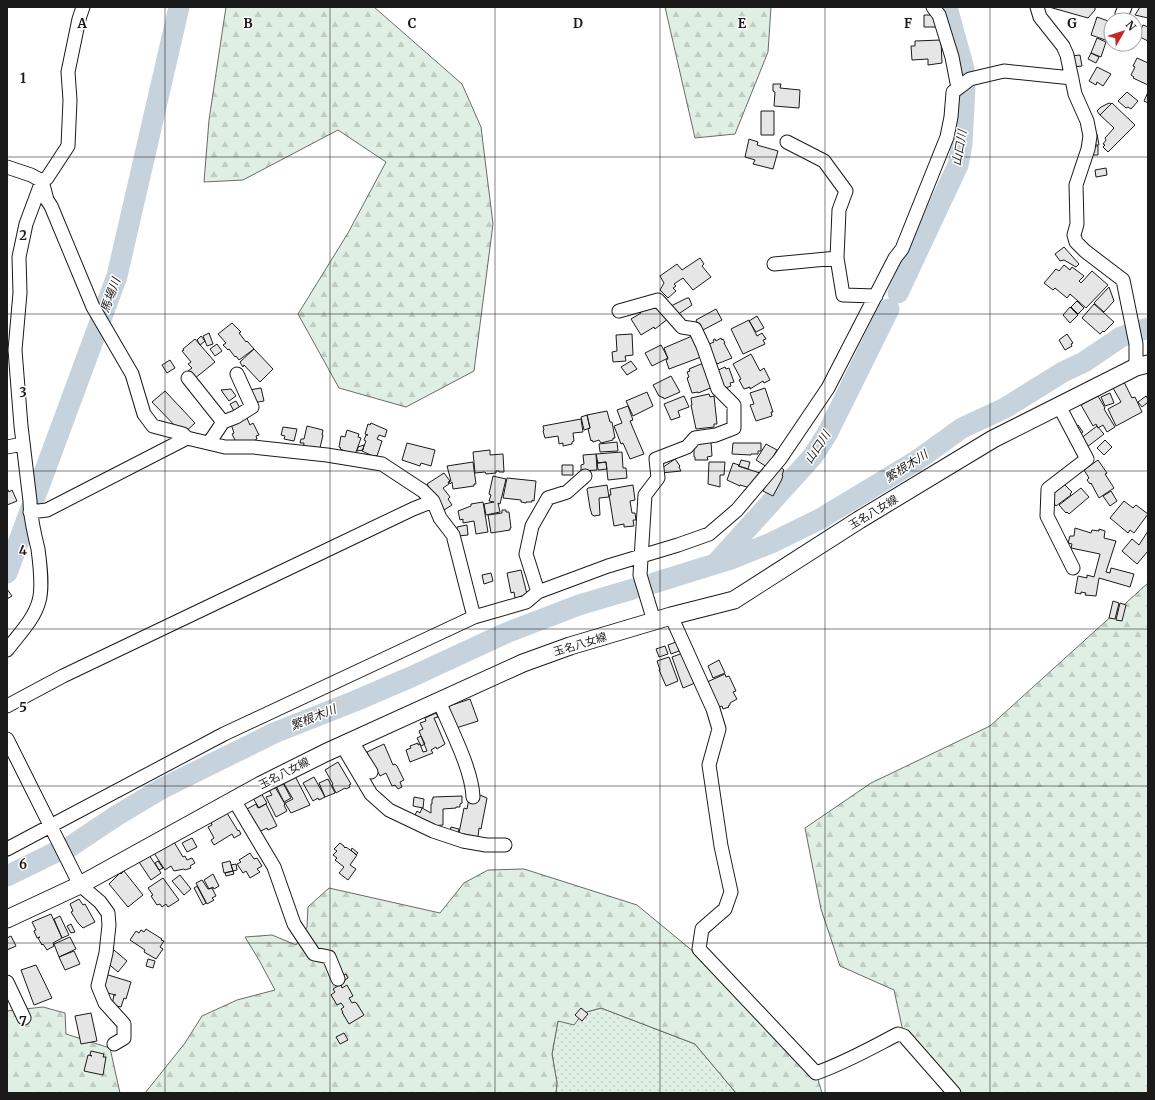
<svg xmlns="http://www.w3.org/2000/svg" width="1155" height="1100" font-family="Merriweather,'Noto Sans JP',serif">
	<defs>
		<pattern id="grass-dots" width="8" height="8" patternUnits="userSpaceOnUse"><rect width="8" height="8" fill="#e0efe3"/><path d="M2 2h.1M6 6h.1" fill="none" stroke="#c0ccc2" stroke-width="1.8" stroke-linecap="round"/></pattern>
		<pattern id="forest-firs" width="22" height="20" patternUnits="userSpaceOnUse"><rect width="22" height="20" fill="#e0efe3"/><path d="M5 1l3.5 6h-7zM16 11l3.5 6h-7z" fill="#c0ccc2"/></pattern>
	</defs>
	<rect width="100%" height="100%" fill="#fff"/>
	<!-- grass -->
	<path fill="url(#grass-dots)" stroke="#6a6a6a" d="M601,1008L695,1044L736,1093H556L557,1083L552,1054L558,1020Z"/>
	<!-- forest -->
	<path fill="url(#forest-firs)" stroke="#6a6a6a" d="M226,7H374L462,84L481,127L493,224L474,371L406,407L339,388L298,314L348,233L386,162L338,130L243,180L204,182L209,120Z
		M665,7H771L768,52L735,134L695,138Z
		M1148,583V1093H955L904,1036L894,990L840,966L821,909L805,828L871,783L990,726Z
		M524,869L637,905L729,981L816,1073L822,1093H736L695,1044L601,1008L583,1013L574,1025L558,1021L552,1054L557,1083L556,1093H145L185,1043L202,1016L237,1000L275,990L259,960L245,937L272,935L296,945L307,927L308,907L329,888L440,913L464,883L488,870Z
		M43,1007L65,1013L66,1034L110,1048L120,1093H7V1011Z"/>
	<g fill="none" stroke-linecap="round" stroke-linejoin="round">
		<!-- river -->
		<path stroke="#c6d2dc" stroke-width="21" d="M947,7L964,69
			M898,293L958,165L962,144L965,87
			M717,562L813,456L827,434L889,309
			M7,573L117,276L179,7
			M654,583L731,559L771,543L820,519L916,461L962,428L1005,408L1063,372L1084,362L1121,337L1148,328
			M7,876L60,850H65L116,816L161,789L274,733L355,701L411,677L506,633L579,605L633,589"/>
	</g>
	<!-- building -->
	<path fill="#e6e6e6" stroke="#1a1a1a" d="M1049,7H1095V10L1088,18Z
		M1140,7H1148V18L1135,15Z
		M924,15H939L940,27H924Z
		M1097,17L1111,22V42L1091,35Z
		M1143,25L1148,27V41L1138,36Z
		M1097,38L1106,42L1101,57L1091,53Z
		M941,40L942,63L928,65V59L912,60L911,46H915V41Z
		M1091,53L1099,57L1096,63L1088,59Z
		M1080,55L1082,66L1073,67L1071,56Z
		M1137,58L1148,63V85L1133,78L1134,77L1131,75L1135,67L1133,66Z
		M1097,67L1111,74L1103,86L1097,82L1096,85L1089,81Z
		M773,84H781L780,88L800,90L799,108L774,106L775,92L773,91Z
		M1127,92L1138,101L1131,109L1128,107L1126,108L1118,101Z
		M1148,92V103L1144,101Z
		M1109,103L1111,104L1100,115L1097,111L1101,107Z
		M1112,103L1135,125L1108,152L1103,147L1105,145L1103,144L1106,140L1105,138L1114,128L1100,115Z
		M761,111H774V135H761Z
		M1092,134H1097L1099,145H1093Z
		M749,139L758,142L757,145L778,151L773,169L753,164L755,160L745,157Z
		M1092,146H1098V155H1091Z
		M1106,168L1107,175L1096,177L1095,170Z
		M1064,247L1079,264L1076,267L1064,260L1060,261L1055,254Z
		M700,258L704,264L702,266L711,277L693,290L683,278L674,284L676,286L673,288L676,291L668,298L660,290L664,283L660,276L677,264L682,270Z
		M1064,265L1070,270L1072,267L1084,276L1079,281L1081,283L1092,271L1108,285L1086,308L1070,294L1067,298L1055,288L1053,290L1044,283L1056,269L1059,271Z
		M1109,287L1114,301L1104,312L1094,303Z
		M687,298H689L692,305L677,315L671,306Z
		M1077,301L1084,308L1078,314L1071,307Z
		M659,302L669,318L655,329L654,327L641,335L631,319L641,313L640,312Z
		M1094,304L1114,322L1104,332L1103,331L1100,334L1082,318Z
		M1070,307L1078,315L1070,323L1063,315Z
		M716,309L722,320L701,331L696,320Z
		M757,316L764,328L756,332L749,321Z
		M749,320L757,336L762,333L766,339L763,340L765,344L743,354L731,329Z
		M232,323L241,332L239,333L246,342L247,341L254,349L239,360L236,356L235,357L229,349L228,350L223,345L226,343L218,334Z
		M209,333L213,344L207,346L203,336Z
		M632,334L633,355L625,356L626,361L613,362L612,352L617,351L616,335Z
		M1067,334L1073,343L1071,344L1072,346L1065,350L1059,340Z
		M201,336L205,341L200,345L197,340Z
		M692,336L701,357L669,369L666,360L668,359L664,348Z
		M721,338L722,340L723,339L725,343H724L732,358L717,364L708,350L711,348L709,344L714,342L713,340L715,339L716,341Z
		M195,339L215,362L194,379L188,371L192,368L188,364L191,362L182,351L184,350L183,349Z
		M217,344L222,351L215,356L210,349Z
		M661,345L668,358L652,366L645,353Z
		M254,349L273,369L260,382L244,365L243,367L241,364L240,362Z
		M751,354L760,371L764,368L770,380L764,383L763,381L750,389V387L744,389L739,380L741,379L733,364Z
		M170,360L175,368L167,373L162,365Z
		M631,361L637,369L627,375L621,367Z
		M701,364L705,365L713,387L698,393V392L692,393L687,378L689,377L687,372L690,371L689,369Z
		M725,367L726,369L729,368L734,382L730,383L731,386L723,389L716,371Z
		M671,376L680,392L664,399V398L659,396L653,385Z
		M1124,382L1132,398L1135,397L1142,412L1116,426L1108,409L1121,402L1113,388Z
		M261,388L264,401L252,403L249,390Z
		M765,388L773,412H771L772,416L756,421L750,405L754,404L750,393Z
		M231,389L236,396L229,401L221,390Z
		M165,391L195,423L183,434L152,402Z
		M647,392L653,406L633,416L626,401Z
		M1110,393L1114,403L1105,406L1101,397Z
		M709,394L710,397L714,396L717,424H714V427L696,429L691,405H692L691,398Z
		M684,396L689,407L678,411L680,417L671,420L664,404Z
		M1098,396L1105,408L1104,409L1115,427L1107,432L1103,425L1098,428L1096,424L1093,426L1081,405Z
		M1146,396L1148,399V402L1142,407L1138,402Z
		M236,401L240,408L234,411L230,404Z
		M628,406L633,420L630,421L644,454L630,459L623,443L621,444L614,426L622,423L617,410Z
		M607,411L610,422H612L615,438H613V440L601,443L599,440L593,442L592,440L591,441L588,429L590,428L587,415Z
		M587,415L590,428L584,430L581,417Z
		M246,416L250,425L253,423L259,435L256,436L257,439L242,447L237,444L232,434L234,433L231,424Z
		M581,419L583,432L573,433L574,441L572,442V444L563,446V443L559,444L558,436L545,438L543,431L544,430L543,426Z
		M371,423L387,430L385,437L379,435L377,439L382,441L377,456L376,455L375,457L362,451L366,441L364,440L366,435H368L365,434L368,424L370,425Z
		M1078,425L1083,432L1078,435L1074,428Z
		M307,426L323,430L322,435H323L319,452L303,449L304,443H300L301,439H304Z
		M1097,426L1104,434L1087,447L1080,439Z
		M283,427L297,429L294,441L284,439L285,436L281,435Z
		M347,430L359,434L358,437L361,438L355,455L340,449L341,448L339,447L341,436L345,437Z
		M1105,440L1112,447L1104,455L1097,448Z
		M617,442L618,451L600,452L599,444Z
		M694,442H711L712,456L707,457L708,460H695V457H694Z
		M407,443L435,450L431,466L421,463L420,466L402,460Z
		M733,443H761V451H758V454H751V455L732,454Z
		M766,444L777,450L767,467L756,460Z
		M364,445L363,450L357,451L358,447Z
		M490,450V455L503,454L504,472H499V471H496V473L486,474L485,472L475,473L473,452Z
		M622,452L623,468H626L627,478L608,480L606,462L598,463L596,454Z
		M596,454L597,470L581,471V465L584,464L583,455Z
		M675,459L680,466L679,467L681,471L661,473L659,470Z
		M741,460L750,462L748,469L739,466Z
		M1098,460L1107,473L1105,474L1114,488L1099,498L1091,483L1090,484L1087,480L1089,478L1084,470Z
		M597,461L598,463L606,462L607,469L598,470Z
		M473,462L476,484H474V486L453,489L452,482L450,484L449,482L451,481L447,466Z
		M709,462H725L724,475H720V487L708,484Z
		M733,463L739,465L738,466L760,473L754,489L740,485V486L727,480Z
		M777,464L784,470L782,475L783,476L781,481L773,496L763,491Z
		M562,465H573V475H562Z
		M444,473L450,481L448,482L449,484L443,488L450,497L448,499L452,505L444,510L427,484Z
		M493,476L506,479L500,504L498,503L500,512L486,515L484,504L494,502L489,501L491,495L489,494Z
		M507,478L536,481L534,501L532,500V502H526V503L521,502V500L503,498Z
		M1064,484L1072,492L1070,494L1071,495L1056,506L1049,497Z
		M607,485L609,497L599,498L600,515L594,516L593,515H592L590,508L587,489L588,488Z
		M633,485L635,500L630,501L632,513H635L636,520H633L634,526L624,527V524L614,526L609,495H611L610,489Z
		M7,488L9,492L12,490L17,501L7,505Z
		M1081,488L1089,497L1069,514L1067,512L1066,513L1059,505Z
		M1111,491L1117,501L1110,506L1103,496Z
		M1124,501L1133,508L1136,505L1148,514L1134,533L1130,530L1128,533L1110,518Z
		M483,502L488,532L476,534L474,521L463,523V519L460,520L458,511L471,506V504Z
		M502,510H506V512H509L511,528H510V530L491,533L488,515L502,513Z
		M467,525L468,535L458,536L457,527Z
		M1075,528L1091,533L1092,530L1099,531V529L1105,531L1104,538L1116,541L1106,572L1110,573L1111,568L1134,574L1130,587L1099,578L1096,596L1085,595L1086,593L1081,592V594L1075,593L1078,576L1087,578V575L1094,577L1100,554L1071,548L1072,544L1068,543L1070,536H1074Z
		M1148,531V551L1137,564L1122,551L1132,539L1139,545Z
		M521,570L528,598L521,597L515,598L514,592L511,593L507,573Z
		M491,573L493,581L484,584L482,575Z
		M7,589L12,596L7,599Z
		M1113,601L1119,603L1115,619L1109,618Z
		M1120,603L1126,605L1122,621L1116,620Z
		M676,642L679,651L671,654L668,645Z
		M665,646L668,654L659,657L656,649Z
		M683,653L695,683L683,688L672,657Z
		M669,657L678,681L666,686L659,670H660L657,661Z
		M719,660L725,673L713,678L708,666Z
		M725,674L726,677L729,676L736,691L733,692L737,699L730,703V705L728,706L729,707L723,709L722,706L717,708L707,682Z
		M470,699L478,721L453,729L443,708Z
		M436,713L438,717L434,718L445,744L437,749L436,747L431,750L433,753L410,762L406,750L411,748L410,746L418,743V745L420,744L423,752L427,751L419,731L423,729L420,723L426,721L425,718Z
		M421,736L425,744L421,746L417,738Z
		M384,744L393,765L395,764L397,766L404,780L400,782L402,787L398,789L395,785L392,786L386,773L380,776L378,772L376,773L367,752Z
		M338,762L351,784L349,785L350,787L346,789L345,788L336,793L332,785L333,784L325,770Z
		M295,776L310,805L291,813L285,803L293,799L283,782Z
		M314,777L325,797L319,800L318,798L313,801L303,783Z
		M328,779L335,793L325,797L319,783Z
		M283,783L291,798L284,802L276,786Z
		M275,787L285,804L284,805L287,811L276,817L266,797L272,795L269,790Z
		M261,793L267,803L259,808L253,798Z
		M470,793H475L487,798L481,829L479,828L478,837L459,833L464,808L467,809Z
		M462,796V803L460,804V807H456V808L443,809V825L431,826L413,819L417,811L420,813L422,808L431,813V804H432V799H433V797Z
		M414,797L424,799L423,808L413,806Z
		M256,804L258,808L266,804L277,826L268,830L267,828L257,833L245,814L249,812L247,809Z
		M227,813L238,831L239,830L241,834L234,838L232,834L214,845L211,840L214,838L208,827L212,825L211,822Z
		M451,827L459,829L458,833L450,832Z
		M192,838L197,847L187,852L182,843Z
		M174,842L183,857L185,856L187,860L192,858L195,863L190,866L191,868L185,870L184,869L174,871L171,866L165,870L154,853Z
		M340,843L344,846V847L345,848L346,847L357,855L350,865L356,869L348,880L339,873L344,867L335,860L337,858L333,855L337,851L334,849Z
		M352,848L358,853L356,855L351,850Z
		M250,853L254,859L257,858L262,866L257,869L260,872L250,878L246,871L243,873L237,864L241,862L239,860Z
		M149,855L161,873L151,880L139,862Z
		M158,861L163,868L159,870L155,863Z
		M230,861L233,871L224,873L222,863Z
		M236,864L237,870L233,871L234,874L226,876L225,873L233,871L231,865Z
		M124,871L143,895L128,907L109,884L120,873L121,874Z
		M213,874L219,886L214,889L213,887L209,889L204,880Z
		M180,875L191,889L184,895L172,881Z
		M163,878L179,900L168,907L166,904L162,907L160,904L157,905L151,896L153,895L148,888Z
		M202,880L208,889L212,888L216,896L212,898L214,900L207,904L196,883Z
		M197,886L206,903L203,905L194,888Z
		M79,899L83,905L85,904L95,922L83,928L78,923L71,912L73,911L70,904Z
		M51,914L62,938L53,943L54,946L47,950L43,944L42,945L38,938L40,937L37,938L34,931L36,930L32,922Z
		M60,916L69,935L62,938L54,919Z
		M71,924L75,932L71,933L67,926Z
		M146,929L162,939L161,940L164,941L160,947L163,949L156,959L144,952L145,950L130,940L136,931L139,933L141,930L144,932Z
		M11,936L16,946L7,950V938Z
		M70,937L76,949L59,957L54,944Z
		M114,950L127,961L118,972L105,961Z
		M74,951L80,964L65,970L59,957Z
		M148,959L155,961L153,968L146,966Z
		M36,965L52,998L34,1005L21,970Z
		M105,974L131,982L126,999L124,998L121,1007L112,1005L114,995H116L107,993V991L101,989Z
		M346,974L348,978L345,980L342,976Z
		M341,984L342,988L347,985L353,996L349,998L352,1003L355,1002L357,1004L364,1015L349,1024L342,1012H343L341,1009L344,1007L341,1003L337,1005L331,995L335,992L333,989Z
		M581,1008L588,1014L582,1021L575,1015Z
		M91,1013L97,1041L81,1044L75,1016Z
		M344,1033L348,1040L340,1044L336,1037Z
		M91,1051L104,1054L103,1057H106L103,1075L84,1071L88,1055L92,1056L90,1055Z"/>
	<g fill="none" stroke-linecap="round" stroke-linejoin="round">
		<defs>
			<path id="minor" d="M933,7L939,15L952,57L958,88
				M1037,7L1040,17L1063,46L1067,55L1075,94L1087,121L1090,136L1088,149L1076,185L1077,224L1074,235L1076,242L1085,251L1123,280L1136,344V367
				M1122,14L1125,7
				M787,142L824,161L846,191L839,210L837,258
				M7,167L31,175L42,181L47,200L51,206L93,307L132,374L144,414L153,426L183,434L187,438L225,447H253L327,455L382,464L423,491L433,501L440,518L453,535L474,617
				M774,264L837,258L843,295L876,296
				M619,311L658,300L682,327L695,329L703,346L718,389L734,405V428L716,435L695,438L687,447L656,459L658,478L645,495L640,575L654,621
				M188,378L223,422L209,443
				M1059,406L1087,459L1048,489L1047,516L1073,568
				M223,422L236,417L252,407L237,374
				M7,447L23,444
				M30,512L47,510L187,438
				M538,592L526,554L532,526L548,498L567,492L585,476
				M671,616L713,709L719,729L709,765L721,846L731,892L725,909L702,929L699,949L816,1073C845,1063 871,1048 898,1034L904,1036L954,1093
				M7,650C18,635 34,620 39,601C43,587 40,564 38,549C34,533 30,517 30,501L21,426L15,350L20,293L19,257L26,224L42,181L47,178L68,146L70,100L68,72L79,19L83,7
				M439,701C450,728 472,769 473,797
				M7,706L63,676L413,509L433,501
				M7,739L80,885L100,902L108,913L109,925L106,953L98,986L105,1003L124,1024V1038L114,1044
				M352,740L357,750L371,772
				M342,745L371,794L389,810L433,831L463,841L486,845H505
				M234,800L274,867L294,924L314,954L329,957L338,979
				M7,849L224,734L474,617L526,602L538,592L608,566L678,545L709,534L737,510L780,459L828,388L895,258L902,249L947,137L951,117L953,92L970,79L1004,71L1072,78
				M7,982L24,1018"/>
			<path id="major" d="M7,919L80,885L261,785L325,753L523,663L570,646L671,616L734,600L859,520L993,439L1136,367L1148,364"/>
		</defs>
		<!-- minor casing -->
		<use href="#minor" stroke="#1a1a1a" stroke-width="15"/>
		<!-- major casing -->
		<use href="#major" stroke="#1a1a1a" stroke-width="19"/>
		<!-- minor -->
		<use href="#minor" stroke="#fff" stroke-width="13"/>
		<!-- major -->
		<use href="#major" stroke="#fff" stroke-width="17"/>
	</g>
	<!-- grid -->
	<path fill="none" stroke="#1a1a1a" stroke-width="1" stroke-opacity="0.55" d="M165,7V1093M330,7V1093M495,7V1093M660,7V1093M825,7V1093M990,7V1093M7,157H1148M7,314H1148M7,471H1148M7,629H1148M7,786H1148M7,943H1148"/>
	<g text-anchor="middle" dominant-baseline="central" stroke-width="3" stroke-linejoin="round" paint-order="stroke">
		<!-- street labels -->
		<g font-size="11" fill="#1a1a1a" stroke="#fff">
			<text transform="translate(873 512) rotate(-31)">玉名八女線</text>
			<text transform="translate(580 644) rotate(-17)">玉名八女線</text>
			<text transform="translate(284 773) rotate(-27)">玉名八女線</text>
		</g>
		<!-- water labels -->
		<g font-size="12" font-style="italic" fill="#1a1a1a" stroke="#fff">
			<text transform="translate(959 148) rotate(-80)">山口川</text>
			<text transform="translate(110 295) rotate(-70)">馬場川</text>
			<text transform="translate(817 447) rotate(-56)">山口川</text>
			<text transform="translate(906 466) rotate(-33)">繁根木川</text>
			<text transform="translate(313 717) rotate(-22)">繁根木川</text>
		</g>
	</g>
	<g font-size="13" text-anchor="middle" font-weight="bold" fill="#1a1a1a" stroke="#fff" stroke-width="3" stroke-linejoin="round" paint-order="stroke">
		<text x="82" y="28">A</text>
		<text x="248" y="28">B</text>
		<text x="412" y="28">C</text>
		<text x="578" y="28">D</text>
		<text x="742" y="28">E</text>
		<text x="908" y="28">F</text>
		<text x="1072" y="28">G</text>
		<text x="23" y="83">1</text>
		<text x="23" y="240">2</text>
		<text x="23" y="397">3</text>
		<text x="23" y="555">4</text>
		<text x="23" y="712">5</text>
		<text x="23" y="869">6</text>
		<text x="23" y="1026">7</text>
	</g>
	<!-- border -->
	<rect width="1155" height="1100" fill="none" stroke="#1a1a1a" stroke-width="16"/>
	<!-- north arrow -->
	<g transform="translate(1123 32) rotate(51)"><circle r="19" fill="#ffffff" stroke="#a3a3a3"/>
	<path d="M0-3L7 15L0 10L-7 15Z" fill="#c62828"/>
	<text y="-6" font-size="11" font-weight="bold" text-anchor="middle" fill="#1a1a1a">N</text>
	</g>
</svg>
